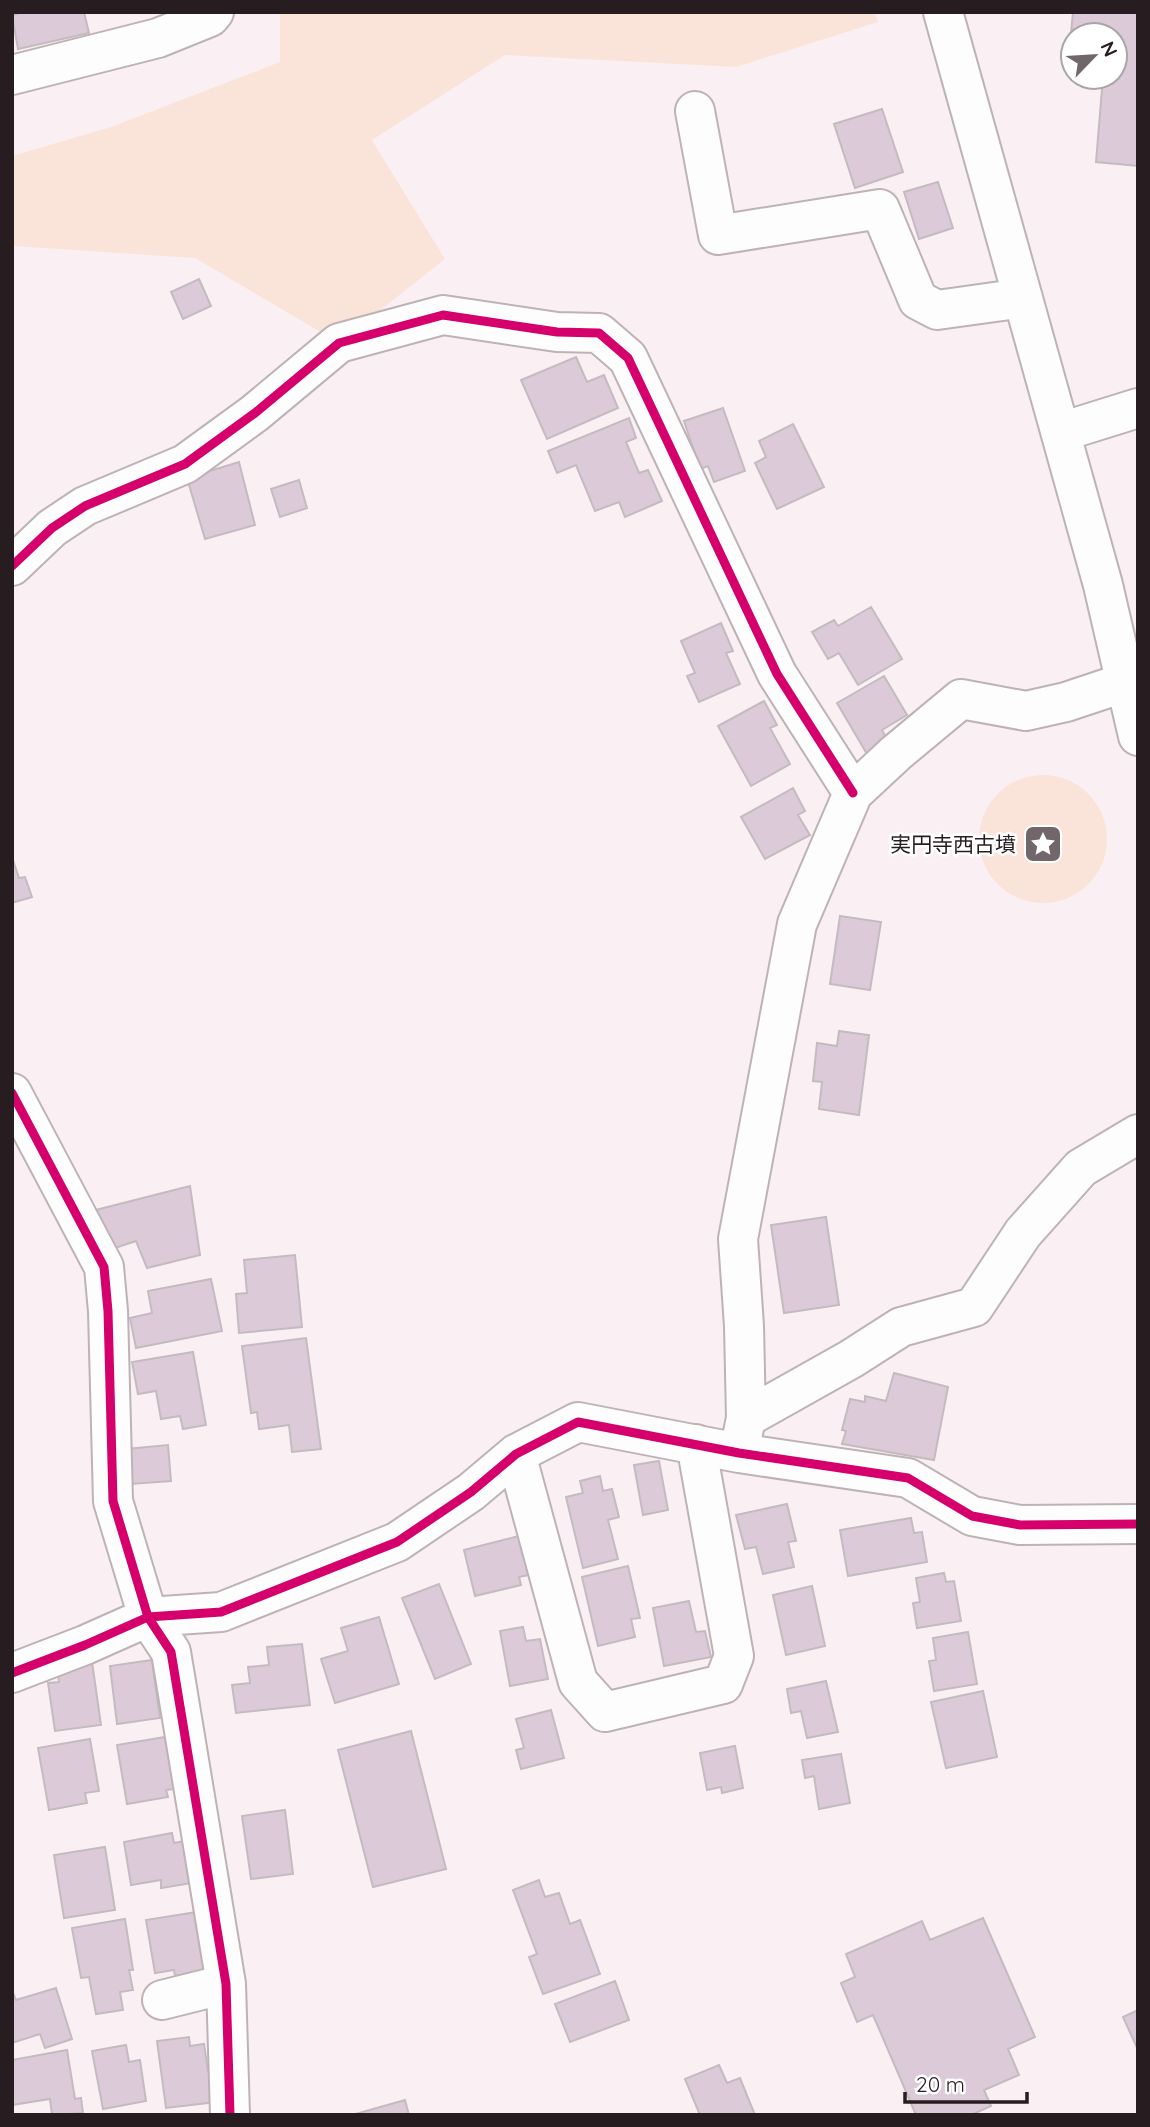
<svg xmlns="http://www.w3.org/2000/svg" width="1150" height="2127" font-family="Quicksand,'Noto Sans JP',sans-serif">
	<rect width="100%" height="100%" fill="#faf0f3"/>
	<!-- green -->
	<path fill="#fae4d9" d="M280,12H875L878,22L736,67L505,55L372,140L445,259L339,343L195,258L12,246V156L111,127L280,62Z
		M979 839a64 64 0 1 1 128 0a64 64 0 1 1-128 0Z"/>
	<!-- building -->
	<path fill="#dccad9" stroke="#c4bbc0" stroke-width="2" d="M24,12H84L89,33L18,49L12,15Z
		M1073,12H1138V166L1096,162L1103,77H1101H1115V35H1073V74H1067Z
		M882,109L903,172L855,188L834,124Z
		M938,182L953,228L919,239L904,192Z
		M199,279L211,306L183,319L171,292Z
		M576,357L587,382L604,375L618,408L547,439L521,380Z
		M723,408L745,471L714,482L708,466L700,469L684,421Z
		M629,418L636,438L626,442L639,473L648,470L662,501L625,517L619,502L595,511L576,465L557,473L548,451Z
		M793,424L824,487L777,509L755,463L766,457L759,441Z
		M239,462L255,525L205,539L187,478Z
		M299,480L307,508L280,517L271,489Z
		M871,607L902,659L858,685L839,653L828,659L812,632L834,620L838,626Z
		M721,623L733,651L726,653L740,684L699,702L687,676L695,673L681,641Z
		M884,676L907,715L882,730L888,741L867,754L837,703Z
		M764,701L777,725L770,728L790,764L751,786L718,726Z
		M793,788L805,811L798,815L810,835L765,859L741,817Z
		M12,857L19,878L25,877L32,897L12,903Z
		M840,916L881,922L870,990L830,984Z
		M839,1031L869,1035L859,1115L819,1109L822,1082L813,1081L817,1043L837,1046Z
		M190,1186L200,1255L147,1268L136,1241L112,1249L92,1211Z
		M826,1217L839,1305L784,1313L771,1225Z
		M295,1255L302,1327L239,1333L236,1294L247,1293L244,1260Z
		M211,1279L222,1331L136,1348L130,1318L152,1313L148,1291Z
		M306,1338L321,1449L292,1452L289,1425L259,1429L257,1412L251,1413L242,1346Z
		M193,1352L206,1425L183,1429L180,1416L161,1419L156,1391L138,1394L132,1362Z
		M894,1373L948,1387L934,1460L842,1444L846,1431L842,1430L850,1399L865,1402V1396L886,1401Z
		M168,1445L171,1481L130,1484L127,1449Z
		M659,1461L668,1510L643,1515L634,1465Z
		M600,1476L603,1491L612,1489L619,1517L608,1520L618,1559L583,1568L566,1497L583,1493L580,1481Z
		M787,1504L796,1541L788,1542L794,1567L763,1574L756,1547L745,1549L736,1515Z
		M911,1518L914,1533L922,1532L927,1562L848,1576L840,1530Z
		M523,1535L533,1574L519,1577L521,1585L475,1596L464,1550Z
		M628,1566L640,1618L631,1619L635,1637L598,1646L582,1577Z
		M944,1573L946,1582L954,1581L961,1621L917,1628L913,1603L920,1602L916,1578Z
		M439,1584L471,1664L435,1679L402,1598Z
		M812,1586L825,1646L786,1655L773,1595Z
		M689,1601L696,1632L705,1631L711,1657L664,1666L653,1608Z
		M379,1617L399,1684L335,1703L321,1659L348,1651L341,1628Z
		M523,1627L526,1641L540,1639L548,1679L510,1686L500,1631Z
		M968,1632L977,1684L934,1691L929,1661L936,1660L933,1638Z
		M302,1644L310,1705L236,1713L232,1685L250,1683L248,1667L269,1665L267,1647Z
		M91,1655L101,1725L55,1731L48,1683L59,1682L56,1659Z
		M152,1660L160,1718L117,1724L110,1666Z
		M826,1681L838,1732L807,1738L801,1711L791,1713L787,1689Z
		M983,1691L997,1757L946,1768L931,1702Z
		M551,1710L564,1758L521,1769L516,1750L524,1748L516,1719Z
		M411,1731L446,1869L373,1887L338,1750Z
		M165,1737L174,1789L166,1790L168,1797L127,1804L117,1745Z
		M90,1739L99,1791L85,1793L87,1803L49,1810L38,1748Z
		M735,1746L743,1788L722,1793L721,1787L707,1790L700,1753Z
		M841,1754L850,1803L819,1809L814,1776L805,1778L802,1760Z
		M285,1810L293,1874L251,1879L242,1816Z
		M172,1833L174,1843L185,1841L192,1883L161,1888V1880L131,1885L124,1842Z
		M105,1847L115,1910L64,1918L54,1855Z
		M539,1880L545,1897L559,1893L570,1924L580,1920L600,1974L543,1994L529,1957L537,1954L513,1890Z
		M197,1912L202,1941L199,1942L204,1971L175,1976L174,1970L155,1973L146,1920Z
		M983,1918L1035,2037L1008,2049L1019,2075L984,2090L991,2106L971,2115H916L873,2015L857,2022L841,1983L855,1977L846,1954L922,1921L930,1940Z
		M125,1919L133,1970H129L133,1990L120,1992L123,2010L96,2014L89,1977L81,1978L72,1928Z
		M615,1981L629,2020L570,2042L555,2004Z
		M56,1988L72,2039L45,2048L40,2034L12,2043V1990L16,2000Z
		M1138,2010V2050L1123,2017Z
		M189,2037L190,2046L204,2044L208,2071L213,2070L216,2102L166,2108L157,2041Z
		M126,2045L129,2062L140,2060L146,2101L103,2109L92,2051Z
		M67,2050L75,2099L81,2098L83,2113L52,2115L50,2099L12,2105V2060Z
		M719,2065L727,2083L740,2078L755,2115H700L685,2079Z
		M405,2100L409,2115H352Z"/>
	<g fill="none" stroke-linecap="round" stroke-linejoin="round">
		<defs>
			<path id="minor" d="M943,12L1103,585L1138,736
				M12,75L158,38L210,17L214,12
				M695,111L718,235L880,209L918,300L937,310L1023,298
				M1061,432L1138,408
				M12,566L52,528L85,506L185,464L255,413L339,343L443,315L557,332L599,333L628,358L777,674L853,793
				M12,1093L104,1267L108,1311L113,1501L148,1617L171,1652L226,1984L230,2115
				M746,1418L851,1359L901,1327L974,1307L1023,1233L1081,1168L1138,1134
				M739,1453L746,1418L744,1326L738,1239L797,924L853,793L896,753L961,699L1026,711L1066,702L1126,682
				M516,1454L578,1682L605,1712L723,1684L734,1656L696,1444
				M12,1673L85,1645L148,1617L221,1612L397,1542L471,1492L516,1454L578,1422L739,1453L908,1478L972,1516L1020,1525L1138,1524
				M162,2000L226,1984"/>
		</defs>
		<!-- minor casing -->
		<use href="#minor" stroke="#bdb3b6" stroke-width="42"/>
		<!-- minor -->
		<use href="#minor" stroke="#fefdfd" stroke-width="38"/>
		<defs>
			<path id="cycleway" d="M12,566L52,528L85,506L185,464L255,413L339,343L443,315L557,332L599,333L628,358L777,674L853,793
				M12,1093L104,1267L108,1311L113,1501L148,1617L171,1652L226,1984L230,2115
				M12,1673L85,1645L148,1617L221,1612L397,1542L471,1492L516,1454L578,1422L739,1453L908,1478L972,1516L1020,1525L1138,1524"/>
		</defs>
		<!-- cycleway casing -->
		<use href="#cycleway" stroke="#fff" stroke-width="13"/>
		<!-- cycleway -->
		<use href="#cycleway" stroke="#d6006c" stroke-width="9"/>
	</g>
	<!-- icons -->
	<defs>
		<symbol id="sight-square" viewBox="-11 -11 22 22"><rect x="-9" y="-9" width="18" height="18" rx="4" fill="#71676a" stroke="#fff"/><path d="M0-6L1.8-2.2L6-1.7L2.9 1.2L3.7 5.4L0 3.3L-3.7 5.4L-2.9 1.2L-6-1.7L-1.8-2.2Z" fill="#fff"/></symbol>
	</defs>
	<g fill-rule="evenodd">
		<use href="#sight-square" x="1021" y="822" width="44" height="44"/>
	</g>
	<g text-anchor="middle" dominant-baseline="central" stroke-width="5" stroke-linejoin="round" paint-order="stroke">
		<!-- poi labels -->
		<g font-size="21" fill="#271d20" stroke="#fff" text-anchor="end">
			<text x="1016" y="844">実円寺西古墳</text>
		</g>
	</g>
	<!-- border -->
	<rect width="1150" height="2127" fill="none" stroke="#271d20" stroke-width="28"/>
	<!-- north arrow -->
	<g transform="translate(1094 56) rotate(65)"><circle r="33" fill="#ffffff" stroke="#a9a5a6" stroke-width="2"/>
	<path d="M0-5L12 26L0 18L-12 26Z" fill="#71676a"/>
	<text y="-10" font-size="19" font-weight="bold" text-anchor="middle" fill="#271d20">N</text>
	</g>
	<!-- scale -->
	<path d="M905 2092v10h122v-10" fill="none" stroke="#271d20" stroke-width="3.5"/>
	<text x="916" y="2092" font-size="21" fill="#271d20" stroke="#ffffff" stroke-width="5" paint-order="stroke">20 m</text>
</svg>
